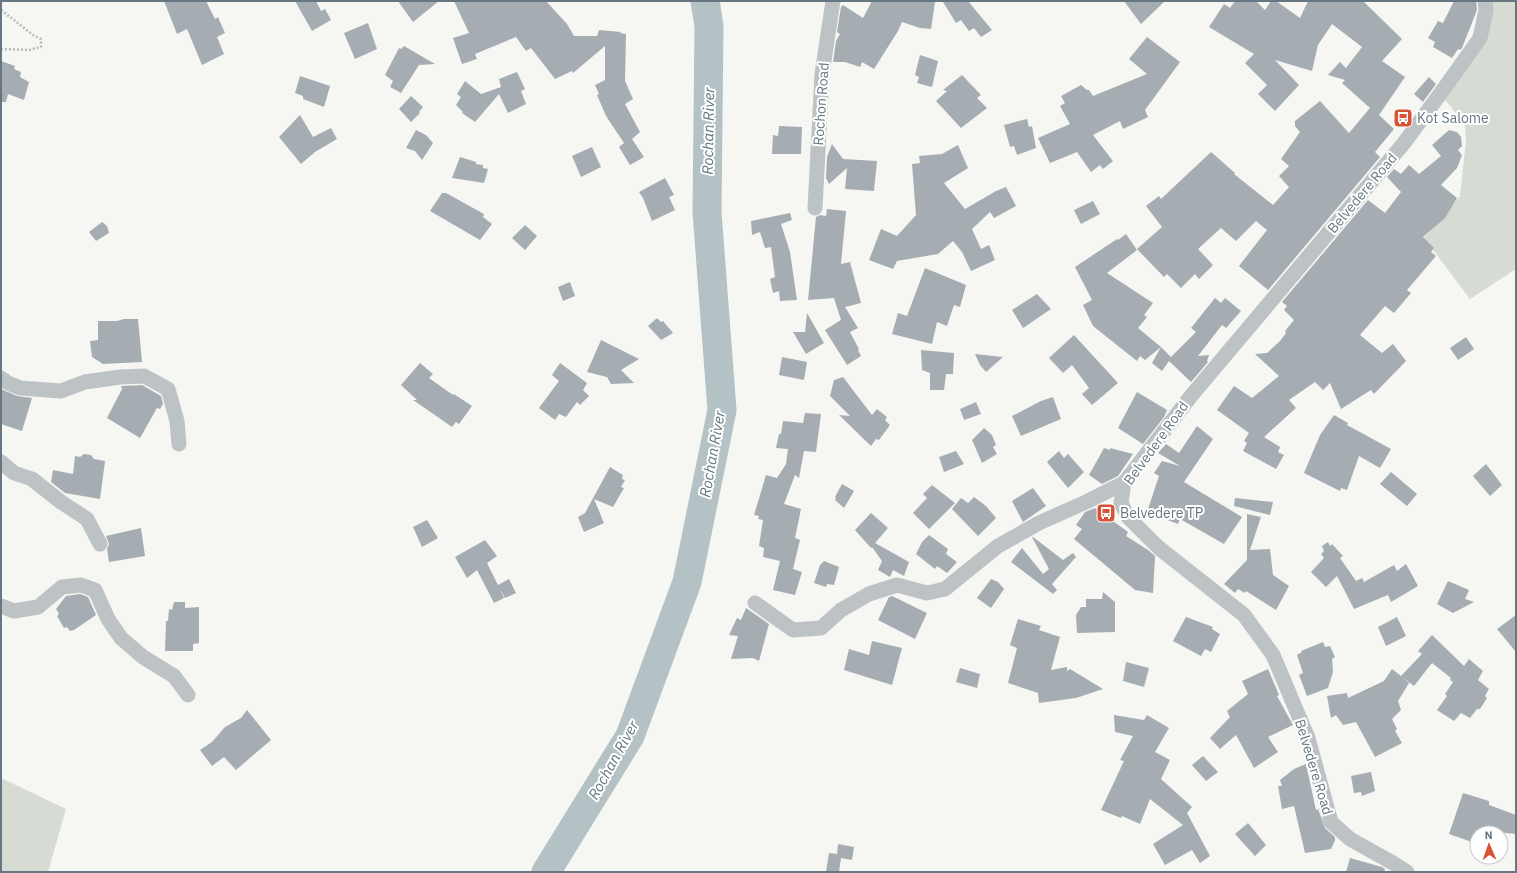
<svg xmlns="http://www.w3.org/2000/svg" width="1517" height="873" font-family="'IBM Plex Sans',sans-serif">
	<rect width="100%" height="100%" fill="#f6f6f3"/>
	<!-- green -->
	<path fill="#d6dbd3" d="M1491,1H1516V269L1470,299L1424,238L1460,196L1466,141L1465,124L1445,100L1482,45Z
		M1,778L66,809L48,872H1Z"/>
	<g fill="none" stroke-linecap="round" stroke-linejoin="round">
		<!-- river -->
		<path stroke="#b5c2c5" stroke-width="29" d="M546,872L630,736L687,582L722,410L707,212L709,26L705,1"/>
	</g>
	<!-- building -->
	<path fill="#a5adb2" d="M164,1H206L215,19L218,17L225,33L217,37L224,54L202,65L187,29L177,34Z
		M295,1H316L321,11L325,9L331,20L312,31Z
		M398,1H439L413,22Z
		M454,1H546L567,24L574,36H597L599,30L621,32L620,33L626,34L625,81L633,99L625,104L640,132L632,139L644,157L630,165L619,147L624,143L606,116L597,95L599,94L595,85L605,80V46L573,73L572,71L555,79L531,48L526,51L516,37L475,54L477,59L462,64L453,38L469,33Z
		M872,1L935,2L931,29L920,28L902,22L898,31L874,69L862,62L860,67L845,62H833L836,41L840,34L837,32L841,7L843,5L863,18Z
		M952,1H968L992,30L981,37L974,28L969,31L961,20L956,23L943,2H953Z
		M1124,1H1165L1141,24Z
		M1235,1H1256L1265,10L1271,1H1276L1300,18L1308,1H1363L1402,39L1382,61L1405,77L1379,115L1394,129L1375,152L1380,157L1268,290L1239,266L1267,230L1256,221L1236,241L1221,228L1198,249L1213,265L1199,279L1195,274L1181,288L1167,274L1164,277L1137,249L1162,227L1146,206L1159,196L1161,199L1211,152L1235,173L1234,174L1273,205L1289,187L1279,176L1289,166L1281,159L1300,132L1295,126V121L1320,101L1349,133L1370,108L1342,83L1345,80L1328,75L1340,62L1346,68L1362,47L1332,24L1318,45L1312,71L1275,60L1299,85L1275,111L1258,94L1267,85L1245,63L1254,54L1209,27L1224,4L1230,8Z
		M1454,1H1476L1477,10L1462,48L1460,50L1458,49L1452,58L1433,47L1435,42L1428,38L1438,21L1443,23Z
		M368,23L377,49L355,59L344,33Z
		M1147,37L1180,62L1145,110L1148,117L1123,129L1120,121L1093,135L1113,161L1103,169L1100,165L1091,172L1077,152L1050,163L1038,138L1070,124L1060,106L1065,103L1061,96L1081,85L1087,90H1089L1093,96L1147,74L1129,59Z
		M404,46L435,64L419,65L401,93L390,87L393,81L385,75L399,48L401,49Z
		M920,55L938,61L932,87L917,83L919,77L915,75Z
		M1,61L15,66L14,69L21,72L20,77L29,82L24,100L8,94L6,102H1Z
		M517,72L525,89L521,91L526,104L508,113L499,94L475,122L462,113L463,112L456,105L461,97L457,94L465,81L481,94L501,87L499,79Z
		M962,75L981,95L977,98L987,108L961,128L936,101L947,91L943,90Z
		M300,76L330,86L324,107L303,99V96L295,93Z
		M1429,77L1436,84L1423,102L1414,94Z
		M411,96L423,107L419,112L420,113L411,122L399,109Z
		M300,115L313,137L331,128L337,139L315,152L301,164L279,137Z
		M1027,119L1029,127L1032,126L1036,148L1017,155L1014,146L1010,147L1004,125Z
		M779,126L802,127L801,154H772L773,135L778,136Z
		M416,130L426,135L433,143L422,160L415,151L406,148Z
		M1449,130L1457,132L1461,137L1462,146L1458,150L1462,155L1457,168L1441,185L1457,198L1445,218L1423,237L1434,248L1431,252L1436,256L1407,290L1411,293L1394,313L1385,306L1360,335L1382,353L1393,344L1406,361L1374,394L1371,390L1341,409L1330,383L1323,390L1315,382L1289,400L1296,408L1264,437L1280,447L1278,452L1284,455L1276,469L1243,451L1247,443L1244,441L1249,433L1217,410L1234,386L1252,398L1279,376L1255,354L1267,353L1280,341L1286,333L1285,331L1294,320L1284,310L1287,306L1282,302L1368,200L1385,213L1401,192L1387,177L1394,169L1401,174L1409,165L1419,174L1441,156L1432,145Z
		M832,144L843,159L877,161L874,191L845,189L847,168L829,184L826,178L827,157Z
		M958,145L968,168L944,183L965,209L996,191L1006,187L1016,206L994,218L990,212L972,229L981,249L989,245L995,260L971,271L962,252L953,241L938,254L897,261L893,269L869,260L881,229L897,236L916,215L912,164L920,163L919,156L942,154Z
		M592,147L601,167L581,177L572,156Z
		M460,157L476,162V164L483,165V168L488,169L484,183L452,178Z
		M665,178L674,195L669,197L675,210L652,221L643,198L639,192Z
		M442,193H446L484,214L483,217L492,224L480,240L430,211Z
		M1093,201L1100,214L1081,224L1074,210Z
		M827,209L846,211L841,264L850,262L861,303L845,307L858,328L850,332L859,349L858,350L861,356L847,365L825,330L841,320L834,298L808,300L816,217L820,215L826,216Z
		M790,213L792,220L781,224L790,252L797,300L780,301L779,291L773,293L770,279L775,277L771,247L765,248L760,232L752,235L751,221Z
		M102,222L107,226L109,233L96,241L89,232Z
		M525,225L537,236L525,250L512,238Z
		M1126,234L1137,250L1107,273L1153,303L1144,315L1147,317L1138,328L1161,347L1145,360L1140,356L1137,361L1093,326L1083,305L1092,300L1075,267L1117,239L1118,240Z
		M925,268L966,285L960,307L954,305L947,326L937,322L932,344L892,334L898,313L907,316Z
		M570,282L575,296L563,301L558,287Z
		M1037,294L1051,309L1023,328L1012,310Z
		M1215,298L1221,303L1225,298L1241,311L1226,328L1222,325L1198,356L1209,355L1207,361L1208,362L1191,382L1169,361L1162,371L1152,363L1161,347L1171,357L1196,332L1191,328Z
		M807,313L824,343L806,354L793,332H805Z
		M657,318L661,322L663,321L673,333L661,340L648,326Z
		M124,319H138L142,362L103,364L92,357L90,341L98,340V321H117Z
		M1074,335L1118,383L1092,405L1082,394L1089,388L1072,365L1063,373L1049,358Z
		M1466,337L1474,349L1458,360L1450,348Z
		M601,340L639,359L621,370L634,383L611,384L607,377L587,372Z
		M921,350L954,353L953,374H946L944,390H930V373L922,370Z
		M975,354L1003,357L986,372L980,365Z
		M782,357L807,362L804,380L779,375Z
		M420,363L433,374L429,378L453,395L454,394L472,406L459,424L456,422L452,427L432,413L413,400H417L401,385Z
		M560,363L587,383L583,390L589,396L580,405L577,402L566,417L559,414L555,420L539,408L559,381L552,375Z
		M843,377L872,415L877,409L887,417L885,420L890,425L879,440L876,439L871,446L839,415L850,416L830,396L834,380Z
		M142,385L161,396L163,404L160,409L157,408L140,438L107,418L122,389L121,386Z
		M1,389L17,396L32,398L22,431L1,424Z
		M1137,392L1167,410L1164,417L1143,444L1118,428Z
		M1053,397L1061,419L1021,436L1012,416L1041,401Z
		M976,402L981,414L964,420L960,409Z
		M805,413L821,414L816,452L804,451L799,478L795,475L784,504L801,509L795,538L800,540L793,569L802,572L795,595L773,590L780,561L763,557L764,548L759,546L763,520L758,519L759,516L754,515L766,475L777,478L786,464L788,449L776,448L779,434H781L783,421L803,423Z
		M1334,415L1348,423L1347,425L1391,449L1380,468L1359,456L1347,490L1341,488L1340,491L1304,473L1320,435Z
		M1197,426L1213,439L1184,482L1242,517L1224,544L1180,519L1178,524L1147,512L1159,476L1154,473L1162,461L1180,466L1158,453L1166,444L1179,453Z
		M984,428L992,435L996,445L993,447L997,454L982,463L972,440Z
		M1104,448L1110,450V448L1133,454L1118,476L1102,484L1089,475Z
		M956,451L964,464L944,472L939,457Z
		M1059,451L1064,458L1068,454L1084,472L1068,488L1047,462Z
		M84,454L91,455L94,459L105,461L100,499L65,493L51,482L53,470L73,474L75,456L80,457Z
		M1486,464L1502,485L1490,496L1473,476Z
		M610,467L623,475L622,479L625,480L621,487L624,488L613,507L594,499L604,523L584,532L578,517L585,513Z
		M1391,472L1417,494L1407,506L1380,484Z
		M842,484L854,491L844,508L835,500L836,498L835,497Z
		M932,485L955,503L929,529L913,513L927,498L923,494Z
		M1033,488L1046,506L1023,522L1012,501Z
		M974,497L986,506L996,518L978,536L952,509L961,498L968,503Z
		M1235,498L1273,502L1270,515L1234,506Z
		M1095,508L1128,532L1126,536L1148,550L1155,556L1153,593L1135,590L1074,539L1082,529L1076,525L1085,512Z
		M871,513L888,528L875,543L909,562L904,576L893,570L890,577L878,570L882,561L872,547L871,548L855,530Z
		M1247,514L1261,517L1250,550L1270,549L1273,575L1289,586L1276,610L1246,591L1245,593L1238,589L1235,593L1224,584L1247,560Z
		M427,520L438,538L422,547L413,527Z
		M141,528L145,556L109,562L107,549L109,544L106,536Z
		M929,535L948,549L946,554L957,562L947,573L937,566L935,569L916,554L922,542Z
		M1032,537H1033L1063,560L1073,553L1076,557L1052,584L1057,590L1053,594L1011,562L1022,548L1043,574L1049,569Z
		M485,540L497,556L487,563L498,585L509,579L516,593L505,598L500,589L504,598L494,603L477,570L467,578L455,557Z
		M1328,542L1330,546L1332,544L1343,556L1340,558L1356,581L1362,578L1364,582L1394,565L1397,571L1406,564L1418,586L1391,602L1388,595L1354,609L1337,576L1326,587L1311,572L1324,558L1321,554L1324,551L1322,546Z
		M824,561L839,567L834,585L827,584L826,587L814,583L820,565Z
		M991,579L998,582L1004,589L991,608L977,598Z
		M1448,581L1469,590L1465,599L1474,602L1453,613L1437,604Z
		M1103,592L1115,602V632L1077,633L1076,615L1081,607H1086V599H1102Z
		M80,594L88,597L96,615L74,630L70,631L67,627L64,628L57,616L59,614L56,609L66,596Z
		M892,596L927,613L915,639L878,620L889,597Z
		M174,602H185V608L199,607V643L193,644V651H165L166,621H168L169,609L172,610Z
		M746,608L769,624L759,661L753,658L731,659L738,636L729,635L737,618L741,620Z
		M1516,615V652L1497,629Z
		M1186,617L1213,627L1212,629L1220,634L1211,652L1205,649L1201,656L1173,641Z
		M1397,617L1406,636L1386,646L1378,627Z
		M1018,619L1041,626L1039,630L1060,637L1051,670L1067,667V671L1070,669L1103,689L1076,698L1039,703L1038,693L1008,683L1017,648L1010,645Z
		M1432,635L1464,666L1469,659L1483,671L1478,680L1489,689L1485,696L1487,698L1480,709H1477L1470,718L1461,713L1454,721L1437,710L1447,696L1445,694L1453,682L1450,680L1451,678L1432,663L1414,686L1402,677L1409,683L1398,701L1401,710L1392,719L1397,729L1395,731L1402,743L1375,757L1356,722L1343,725L1336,715L1331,718L1327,696L1347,693L1348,698L1384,681L1392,669L1401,676L1422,654L1418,651Z
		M872,641L902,648L892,685L844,670L849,649L869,655Z
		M1323,642L1325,647L1330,646L1335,657L1332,659L1333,672L1328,688L1307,696L1299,675L1303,673L1297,655L1302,652L1301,651Z
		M1126,662L1149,668L1144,687L1123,681Z
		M960,668L980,674L977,688L956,682Z
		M1268,669L1279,695L1277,696L1293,725L1268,737L1278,752L1254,768L1236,735L1220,749L1210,738L1230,717L1227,711L1248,694L1242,681Z
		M247,710L271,740L236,770L224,757L212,766L200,750L212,742L225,727L241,718Z
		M1114,715L1144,720L1147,715L1169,728L1155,752L1170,760L1161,779L1192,807L1187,813L1210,856L1200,863L1192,850L1165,865L1153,844L1183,825L1150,799L1140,824L1122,816L1121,818L1101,810L1124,761L1120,760L1133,736L1115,732Z
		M1203,756L1218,772L1206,781L1192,765Z
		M1306,764L1316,810L1318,809L1325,828L1335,837V840L1331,849L1305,853L1294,806L1282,809L1278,786H1282L1280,780L1294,769Z
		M1371,772L1375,791L1362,796L1361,792L1354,793L1351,776Z
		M1463,793L1489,801V805L1516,815V834L1476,830L1472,842L1449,834Z
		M1248,823L1266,845L1255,856L1235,834Z
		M838,844L854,847L852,860L841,858L839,872H826L829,853L837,854Z
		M1350,858L1382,867L1385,869L1384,872H1346Z"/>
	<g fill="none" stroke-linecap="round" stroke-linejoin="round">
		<!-- path -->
		<path stroke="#b8bbbd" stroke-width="2.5" stroke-dasharray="2 2" stroke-linecap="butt" d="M1,10L33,35L41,39V47L29,50L1,49"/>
		<!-- minor -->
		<path stroke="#bdc2c5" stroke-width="15" d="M815,208L822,74L833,1
			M1,378L8,383L20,388L61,391L85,382L120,377L144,376L168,389L177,421L179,444
			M1,462L14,473L32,479L61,502L87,519L100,544
			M755,603L793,630L821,628L841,610L869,594L897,585L927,593L945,589L998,546L1039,523L1086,502L1124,483
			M1,606L14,611L38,607L62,587L81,585L95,590L108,619L121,638L143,657L174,676L188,695
			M1407,872L1393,863L1350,839L1331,822L1308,738L1273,655L1244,615L1159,548L1128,517L1121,503L1124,483L1191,396L1404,143L1443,90L1480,38L1486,10L1485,1"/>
	</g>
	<!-- icons -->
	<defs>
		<symbol id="bus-square" viewBox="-11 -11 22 22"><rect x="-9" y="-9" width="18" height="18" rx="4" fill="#d75333" stroke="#fff"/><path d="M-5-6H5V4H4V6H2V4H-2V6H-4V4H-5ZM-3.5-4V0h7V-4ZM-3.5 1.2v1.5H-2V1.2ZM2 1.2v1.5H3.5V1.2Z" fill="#fff"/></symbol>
	</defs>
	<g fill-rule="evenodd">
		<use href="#bus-square" x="1392" y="107" width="22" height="22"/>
		<use href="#bus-square" x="1095" y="502" width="22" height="22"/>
	</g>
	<g text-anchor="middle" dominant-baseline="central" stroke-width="4" stroke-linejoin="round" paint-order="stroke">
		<!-- street labels -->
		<g font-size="14" fill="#677782" stroke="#fff">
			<text transform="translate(821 104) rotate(-86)">Rochon Road</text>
			<text transform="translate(1362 193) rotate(-50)">Belvedere Road</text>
			<text transform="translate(1156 443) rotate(-54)">Belvedere Road</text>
			<text transform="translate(1314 767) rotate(73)">Belvedere Road</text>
		</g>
		<!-- poi labels -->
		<g font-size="14" fill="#677782" stroke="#fff" text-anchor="start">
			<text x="1417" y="118">Kot Salome</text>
			<text x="1120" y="513">Belvedere TP</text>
		</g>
		<!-- water labels -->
		<g font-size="15" font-style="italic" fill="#63787f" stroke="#fff">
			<text transform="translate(708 131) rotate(-89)">Rochan River</text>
			<text transform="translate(712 454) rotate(-80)">Rochan River</text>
			<text transform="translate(613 760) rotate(-61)">Rochan River</text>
		</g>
	</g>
	<!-- border -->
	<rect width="1517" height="873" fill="none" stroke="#677782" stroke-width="4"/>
	<!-- north arrow -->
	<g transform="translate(1489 845) rotate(358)"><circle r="19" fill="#ffffff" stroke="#c2c9cd"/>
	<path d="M0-3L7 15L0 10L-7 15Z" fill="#d75333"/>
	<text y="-6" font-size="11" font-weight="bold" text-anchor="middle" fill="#677782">N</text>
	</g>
</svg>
